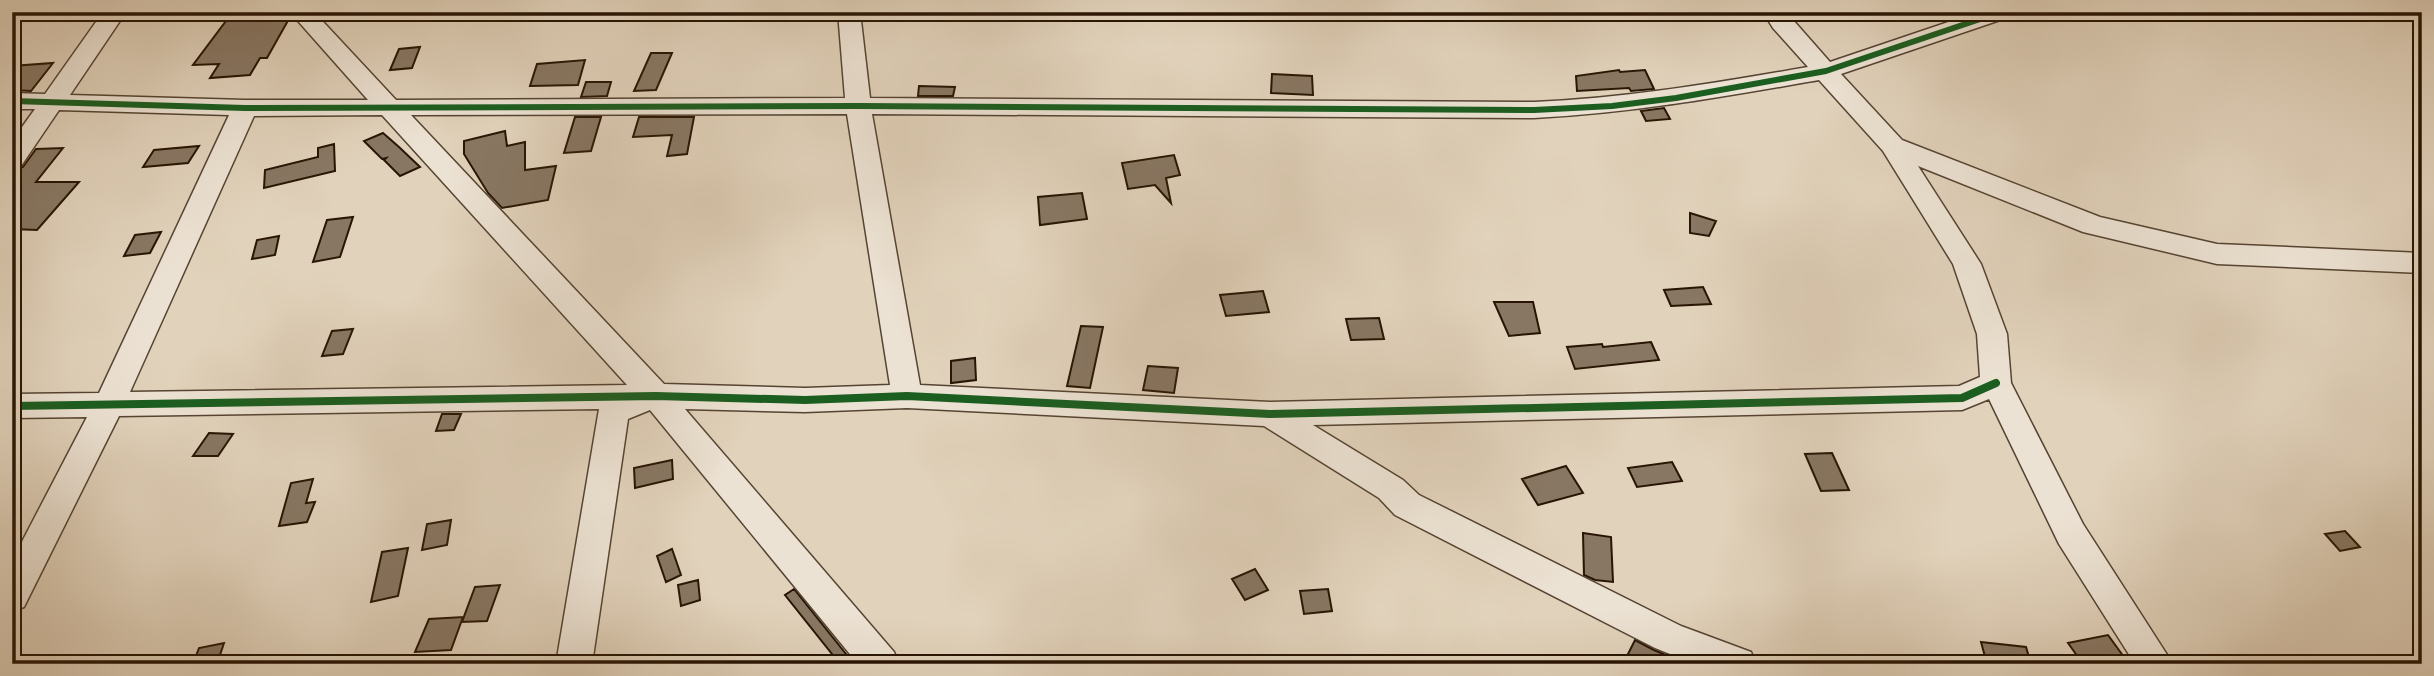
<svg xmlns="http://www.w3.org/2000/svg" width="2434" height="676" font-family="'IM FELL French Canon',serif">
	<rect width="100%" height="100%" fill="#e1d2bb"/>
	<filter id="stains"><feTurbulence type="fractalNoise" baseFrequency=".00286" numOctaves="4"/><feColorMatrix values="0 0 0 0 .2 0 0 0 0 .09 0 0 0 0 .02 0 0 0 .5 -.17"/></filter>
	<radialGradient id="worn" r=".72"><stop offset=".6" stop-color="#630" stop-opacity="0"/><stop offset="1" stop-color="#630" stop-opacity=".3"/></radialGradient>
	<!-- building -->
	<path fill="#887763" stroke="#281504" stroke-width="2" d="M290,17L267,58H260L250,75L210,78L219,64L193,65L226,21Z
		M420,47L412,68L390,70L399,49Z
		M651,53H672L656,90L634,91Z
		M585,60L578,85L530,86L537,64Z
		M53,63L31,91L12,90V66Z
		M1619,70L1620,72L1645,70L1654,89L1631,91L1629,88L1577,91L1576,76Z
		M1272,74L1312,76L1313,95L1271,93Z
		M586,82H611L607,96L581,97Z
		M919,86L955,87L953,96H918Z
		M1664,108L1670,119L1646,121L1641,111Z
		M575,117H601L591,151L564,153Z
		M639,117H694L687,154L667,156L672,135L633,137Z
		M505,131L507,146L525,142V170L556,166L548,200L502,208L488,193L464,154V141Z
		M383,133L399,147L420,167L400,176L384,160L386,158L382,159L364,141Z
		M334,144L335,171L264,188L265,170L318,157V148Z
		M199,146L188,163L143,167L154,150Z
		M63,148L36,182H79L37,230L12,229V170L23,167L36,149Z
		M1174,155L1180,175L1166,178L1171,203L1155,185L1128,189L1122,163Z
		M1082,193L1087,219L1040,225L1038,197Z
		M1690,213L1716,221L1709,236L1690,233Z
		M353,217L340,257L313,262L327,220Z
		M161,232L150,253L124,256L135,235Z
		M279,236L275,255L252,259L257,240Z
		M1703,287L1711,304L1671,306L1664,290Z
		M1263,291L1269,312L1226,316L1220,295Z
		M1494,302H1533L1540,333L1509,336Z
		M1379,318L1384,339L1351,340L1346,319Z
		M1081,326L1103,327L1090,388L1067,386Z
		M353,329L343,354L322,356L332,331Z
		M1651,342L1659,360L1575,369L1567,347L1602,344L1603,347Z
		M975,358L976,380L951,383V361Z
		M1148,366L1178,368L1174,393L1143,390Z
		M442,414H461L454,430L436,431Z
		M209,433L233,434L218,456H193Z
		M1832,453L1849,490L1821,491L1805,454Z
		M672,460L673,479L635,488L634,468Z
		M1672,462L1682,481L1637,487L1628,468Z
		M1566,466L1583,493L1538,505L1522,479Z
		M313,479L306,503L315,502L307,522L279,526L291,483Z
		M451,520L447,545L422,550L427,524Z
		M2345,531L2360,547L2340,551L2325,534Z
		M1583,533L1611,537L1613,582L1595,580L1584,575Z
		M408,548L398,596L371,602L382,552Z
		M672,549L681,575L666,582L657,556Z
		M1255,569L1268,590L1245,600L1232,579Z
		M698,580L700,600L681,606L678,585Z
		M500,585L487,621L462,622L475,587Z
		M794,589L854,664H840L785,595Z
		M1328,589L1332,611L1304,614L1300,591Z
		M463,617L451,650L415,652L429,619Z
		M2108,635L2129,664H2083L2068,643Z
		M1635,640L1654,650L1687,664H1623Z
		M1981,642L2026,647L2031,664H1987Z
		M224,643L217,664H193L199,648Z"/>
	<g fill="none" stroke-linecap="round" stroke-linejoin="round">
		<defs>
			<path id="minor" d="M103,12H126L70,95L245,100H368L290,12H314L396,100L845,98L838,12H860L870,98L1534,102C1628,98 1716,83 1808,67L1773,28L1763,12H1786L1830,62L1978,12H2012L2009,17L1841,74L1902,140L2100,217L2217,244L2422,253V273L2217,264L2083,232L1918,166L1981,264L2007,334L2011,383L2083,524L2173,664H2135L2059,544L1989,399L1962,410L1313,425L1403,480L1419,495L1681,626L1751,652L1756,664H1695L1655,648L1395,515L1379,498L1264,426L907,408L805,412L685,409L894,652L899,664H858L650,410L628,419L592,664H556L599,409L119,416L24,607L12,611V561L87,417L12,418V394L99,393L229,115L59,110L21,166L12,168V141L35,109H12V93L45,94ZM1819,80L1883,151L1953,264L1977,334L1980,377L1959,386L1270,402L920,385L872,114L1534,118C1633,113 1722,97 1819,80ZM847,114L890,385L805,388L664,384L411,115ZM382,115L627,385L130,392L254,116Z"/>
		</defs>
		<!-- minor casing -->
		<use href="#minor" stroke="#564432" stroke-width="3"/>
		<!-- minor -->
		<use href="#minor" fill="#ece2d3" fill-rule="evenodd"/>
		<defs>
			<path id="cycleway-far1" d="M12,101L245,108L858,106L1534,110L1612,106L1676,98L1826,71L2001,12"/>
			<path id="cycleway" d="M12,406L656,396L805,400L907,396L1270,414L1962,398L1996,383"/>
		</defs>
		<!-- cycleway-far1 casing -->
		<use href="#cycleway-far1" stroke="#ece2d3" stroke-width="10"/>
		<!-- cycleway casing -->
		<use href="#cycleway" stroke="#ece2d3" stroke-width="12"/>
		<!-- cycleway-far1 -->
		<use href="#cycleway-far1" stroke="#1b5e20" stroke-width="6"/>
		<!-- cycleway -->
		<use href="#cycleway" stroke="#1b5e20" stroke-width="8"/>
	</g>
	<!-- margin -->
	<rect width="2434" height="676" fill="none" stroke="#e1d2bb" stroke-width="42"/>
	<rect x="14" y="14" width="2406" height="648" fill="none" stroke="#281504" stroke-width="3.5"/>
	<rect x="21" y="21" width="2392" height="634" fill="none" stroke="#281504" stroke-width="2"/>
	<rect width="100%" height="100%" filter="url(#stains)"/>
	<rect width="100%" height="100%" fill="url(#worn)"/>
</svg>
